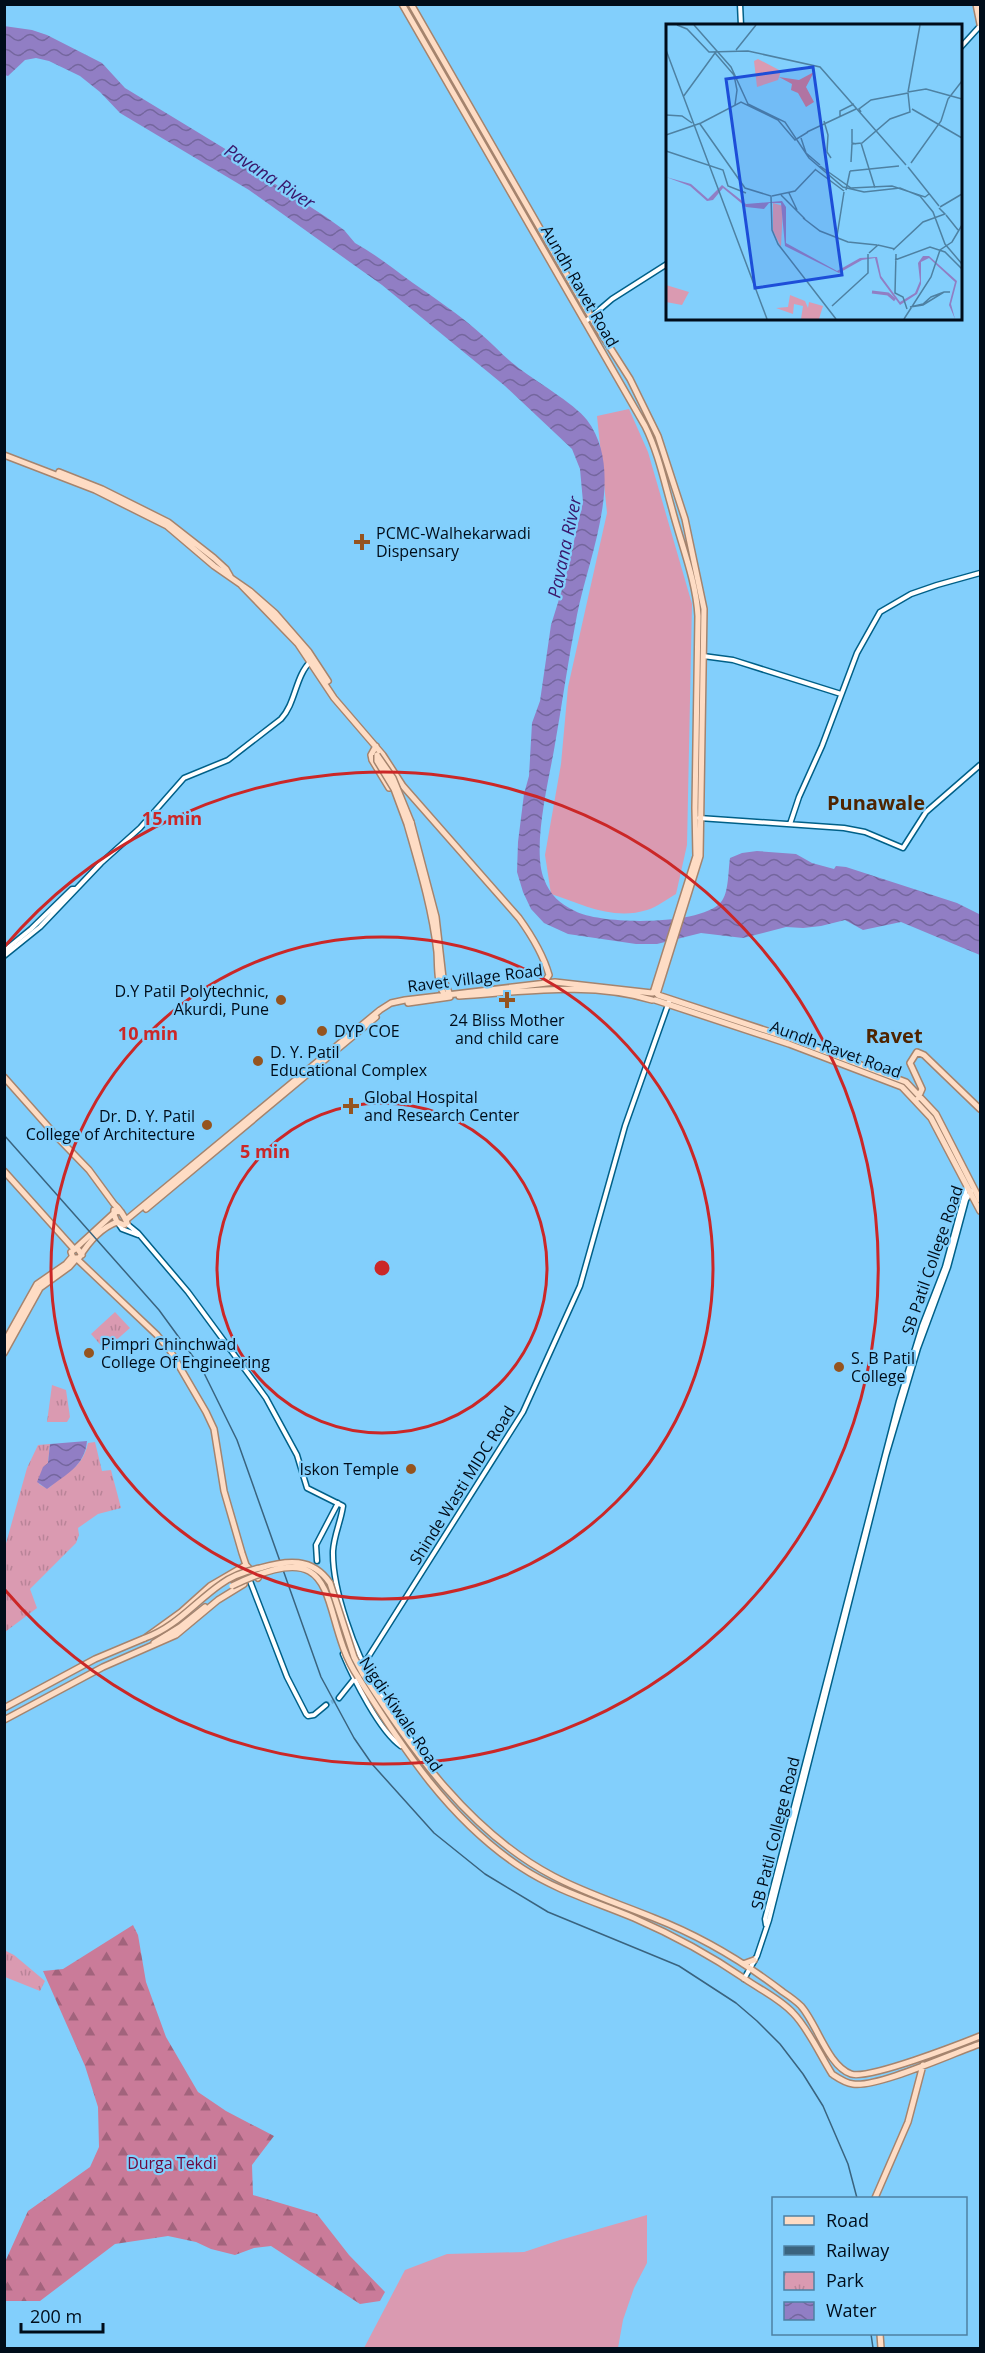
<svg xmlns="http://www.w3.org/2000/svg" width="985" height="2353" font-family="'Open Sans',sans-serif">
	<defs>
		<pattern id="forest-firs" width="22" height="20" patternUnits="userSpaceOnUse" patternTransform="scale(1.5)"><rect width="22" height="20" fill="#ca7b99"/><path d="M5 1l3.5 6h-7zM16 11l3.5 6h-7z" fill="#a2637c"/></pattern>
		<pattern id="park-tufts" width="24" height="20" patternUnits="userSpaceOnUse" patternTransform="scale(1.5)"><rect width="24" height="20" fill="#da9ab1"/><path d="M3 7l-1-3M5 7V3M7 7l1-3M15 17l-1-3M17 17v-4M19 17l1-3" fill="none" stroke="#b98498"/></pattern>
		<pattern id="water-waves" width="16" height="10" patternUnits="userSpaceOnUse" patternTransform="scale(1.5)"><rect width="16" height="10" fill="#917ec4"/><path d="M0 5q4-4 8 0t8 0" fill="none" stroke="#74669e"/></pattern>
	</defs>
	<rect width="100%" height="100%" fill="#82cffc"/>
	<!-- grass -->
	<path fill="#da9ab1" d="M629,409L648,452L692,604L687,845L676,894C667,899 657,907 647,910C613,921 582,904 551,894L545,855L561,764L568,687L607,513L597,416Z
		M647,2215V2263L634,2288L623,2320L618,2348H364L405,2270L447,2254L524,2252L560,2240Z"/>
	<!-- forest -->
	<path fill="url(#forest-firs)" d="M133,1925L138,1935L146,1982L166,2037L198,2092L226,2111L274,2136L252,2165L253,2195L317,2214L349,2255L385,2292L380,2301L360,2304L271,2246L254,2248L235,2255L211,2249L196,2242L168,2236L115,2244L40,2301H5V2262L28,2211L90,2167L99,2147L98,2107L85,2066L43,1971L63,1969Z"/>
	<!-- park -->
	<path fill="url(#park-tufts)" d="M115,1312L130,1328L105,1350L91,1334Z
		M52,1385L66,1390L70,1417L67,1422H47Z
		M95,1442L102,1471L111,1470L121,1508L98,1514L78,1528L79,1535L76,1543L30,1589L37,1608L5,1632V1547L27,1468L38,1445L50,1444L48,1463L39,1484L46,1488L50,1487C67,1469 81,1471 88,1443Z
		M4,1950L14,1955L45,1981L40,1991L5,1977Z"/>
	<!-- water -->
	<path fill="url(#water-waves)" d="M4,26L32,30L47,35L102,63L125,88L250,164L272,182L326,217L344,230L355,243C375,254 394,269 413,283C436,299 460,315 481,334C493,344 503,356 515,365C533,380 574,403 587,420C627,473 588,558 577,615C568,660 562,705 554,750C548,783 532,849 544,879C550,895 560,904 575,911C601,925 701,926 721,902C729,893 728,871 730,858L742,853L757,851L796,854L812,863L834,869L836,866L846,867L957,903L979,914L980,955L901,922L863,930L845,920L821,926L803,928L786,927L743,938L701,933L657,944H636L568,934L544,923L531,909L523,892L517,872L518,842L524,794L529,776L532,723L540,701L551,625L565,580L583,502L580,469L572,449L505,386L382,285L249,190L120,113L100,92L80,76L49,61L36,58L25,60L8,76L5,75Z
		M87,1441C85,1466 65,1475 47,1489L37,1482L43,1467L48,1463L50,1444Z"/>
	<g fill="none" stroke-linecap="round" stroke-linejoin="round">
		<!-- minor-tunnel -->
		<path stroke="#6eb2da" stroke-width="4" stroke-dasharray="4 2" stroke-linecap="butt" d="M326,1705L339,1698"/>
		<defs>
			<path id="minor" d="M740,4L741,26
				M960,48L980,26
				M585,322L612,299L667,264
				M703,656L733,660L841,694
				M699,818L844,828L865,832L903,848L926,812L980,765
				M790,824L799,797L822,746L857,653L880,612L911,594L937,585L980,573
				M4,951L31,929L72,889H76
				M4,956L40,927L101,863L140,828L184,778L228,760L281,719C296,703 295,676 311,661
				M118,1223L122,1229L138,1235
				M127,1224L138,1233L188,1292L266,1398L297,1455L307,1488L343,1506C341,1521 334,1535 333,1551C332,1589 355,1653 375,1685C387,1704 406,1722 412,1743
				M317,1561L316,1545L338,1503
				M250,1581L287,1677L306,1714L308,1716L314,1715L326,1705
				M343,1654C353,1678 380,1732 401,1746
				M339,1698L355,1678L523,1412L580,1286L625,1126L670,999
				M766,1925L765,1919L899,1401L922,1326L945,1267L967,1186
				M744,1979L757,1956L769,1920L886,1456L918,1348L948,1267L966,1200L971,1191"/>
			<path id="major" d="M402,4L645,426C658,452 664,481 672,509C681,544 696,580 698,616L695,808L696,856L653,993
				M411,4L595,324L630,379L658,436L685,519L704,609L700,856L657,994
				M976,4L980,24
				M4,455L95,490L167,526L214,566L250,591L275,613L309,652L328,681
				M59,472L102,489L168,522L214,558L226,569L230,576
				M241,585L298,644L334,698L383,755L403,786L519,918C532,936 543,954 549,975L544,983
				M376,746L371,755L372,760L389,788L396,787
				M411,822L436,917L443,978L450,995
				M407,824C419,866 432,908 437,952C438,965 436,986 446,996
				M658,995L789,1038L906,1082L936,1114L980,1200
				M459,996C523,992 590,981 652,1000
				M655,1000L789,1044L902,1087L931,1118L980,1211
				M408,1003L450,997
				M4,1077L59,1139L89,1170L114,1204C119,1208 125,1217 127,1223L124,1225L117,1222L114,1215L116,1211L121,1212
				M918,1098L922,1089L910,1063L917,1052L924,1055L980,1109
				M4,1171L74,1249
				M146,1209L376,1017
				M126,1220L380,1010L391,1003L405,1000L555,982L652,993
				M76,1248L114,1213V1210
				M82,1255L77,1248L71,1252L73,1258H79C88,1243 101,1228 117,1222
				M77,1259L157,1335L171,1352L206,1412L214,1429L224,1491L242,1553L246,1565L258,1578
				M4,1343L37,1284L66,1264L72,1257
				M4,1353L40,1288L69,1267L76,1259
				M154,1643L180,1627L205,1607
				M363,1674C412,1751 471,1833 553,1876C585,1893 620,1904 654,1918C700,1936 744,1962 783,1992C789,1996 796,2001 801,2006C817,2024 828,2066 851,2074C868,2080 960,2044 980,2036
				M358,1677C403,1749 450,1821 522,1868C557,1891 596,1902 634,1918C673,1935 710,1955 745,1979C761,1990 780,1999 793,2013C808,2028 820,2055 832,2074C838,2078 845,2083 853,2084C877,2088 953,2053 980,2044
				M4,1708L95,1659L145,1638L181,1612L210,1586L246,1565
				M4,1720L103,1667L176,1635L218,1600L244,1584
				M743,1964L754,1960
				M875,2198L908,2122L923,2065
				M880,2334L881,2348"/>
		</defs>
		<!-- minor casing -->
		<use href="#minor" stroke="#006088" stroke-width="7"/>
		<!-- major casing -->
		<use href="#major" stroke="#a5846e" stroke-width="8"/>
		<!-- minor -->
		<use href="#minor" stroke="#fff" stroke-width="4"/>
		<!-- major -->
		<use href="#major" stroke="#fedcc4" stroke-width="5"/>
		<!-- rail -->
		<path stroke="#3a637e" stroke-width="1.5" d="M4,1135L159,1310L202,1369L237,1440L321,1677L354,1738L372,1764L434,1833L485,1874L548,1912L679,1966L736,2003L757,2021L780,2044L803,2074L823,2106L848,2164L857,2198
			M871,2334L873,2348"/>
		<defs>
			<path id="major-bridge" d="M377,755L393,778L411,822
				M377,755V761L394,789L407,824
				M232,1586C349,1529 316,1614 358,1677
				M145,1638C176,1627 195,1602 221,1584C232,1576 246,1571 260,1568C287,1560 312,1557 330,1583L354,1657L363,1674"/>
		</defs>
		<!-- major-bridge casing -->
		<use href="#major-bridge" stroke="#a5846e" stroke-width="8" stroke-linecap="butt"/>
		<!-- major-bridge -->
		<use href="#major-bridge" stroke="#fedcc4" stroke-width="5"/>
	</g>
	<!-- distance rings -->
	<g fill="none" stroke="#cb2727" stroke-width="3">
		<circle cx="382" cy="1268" r="165"/>
		<circle cx="382" cy="1268" r="331"/>
		<path d="M5 946A496 496 0 1 1 5 1590"/>
	</g>
	<!-- markers -->
	<g fill="#95541f" stroke="#82cffc" stroke-width="2">
		<path d="M359 533h6v6h6v6h-6v6h-6v-6h-6v-6h6z"/>
		<circle cx="281" cy="1000" r="6"/>
		<path d="M504 991h6v6h6v6h-6v6h-6v-6h-6v-6h6z"/>
		<circle cx="322" cy="1031" r="6"/>
		<circle cx="258" cy="1061" r="6"/>
		<path d="M348 1097h6v6h6v6h-6v6h-6v-6h-6v-6h6z"/>
		<circle cx="207" cy="1125" r="6"/>
		<circle cx="89" cy="1353" r="6"/>
		<circle cx="839" cy="1367" r="6"/>
		<circle cx="411" cy="1469" r="6"/>
	</g>
	<g text-anchor="middle" dominant-baseline="central" stroke-width="4.5" stroke-linejoin="round" paint-order="stroke">
		<!-- street labels -->
		<g font-size="16" fill="#000d1a" stroke="#82cffc">
			<text transform="translate(580 286) rotate(60)">Aundh Ravet Road</text>
			<text transform="translate(475 978) rotate(-7)">Ravet Village Road</text>
			<text transform="translate(836 1049) rotate(20)">Aundh-Ravet Road</text>
			<text transform="translate(932 1260) rotate(-71)">SB Patil College Road</text>
			<text transform="translate(462 1485) rotate(-58)">Shinde Wasti MIDC Road</text>
			<text transform="translate(401 1714) rotate(56)">Nigdi-Kiwale Road</text>
			<text transform="translate(775 1833) rotate(-76)">SB Patil College Road</text>
		</g>
		<!-- poi labels -->
		<g font-size="16" fill="#000d1a" stroke="#82cffc" text-anchor="start">
			<text x="376" y="533">PCMC-Walhekarwadi<tspan x="376" dy="18">Dispensary</tspan></text>
			<text x="269" y="991" text-anchor="end">D.Y Patil Polytechnic,<tspan x="269" dy="18">Akurdi, Pune</tspan></text>
			<text x="507" y="1020" text-anchor="middle">24 Bliss Mother<tspan x="507" dy="18">and child care</tspan></text>
			<text x="334" y="1031">DYP COE</text>
			<text x="270" y="1052">D. Y. Patil<tspan x="270" dy="18">Educational Complex</tspan></text>
			<text x="364" y="1097">Global Hospital<tspan x="364" dy="18">and Research Center</tspan></text>
			<text x="195" y="1116" text-anchor="end">Dr. D. Y. Patil<tspan x="195" dy="18">College of Architecture</tspan></text>
			<text x="101" y="1344">Pimpri Chinchwad<tspan x="101" dy="18">College Of Engineering</tspan></text>
			<text x="851" y="1358">S. B Patil<tspan x="851" dy="18">College</tspan></text>
			<text x="399" y="1469" text-anchor="end">Iskon Temple</text>
		</g>
		<!-- park labels -->
		<g font-size="16" fill="#6c093d" stroke="#82cffc">
			<text x="172" y="2163">Durga Tekdi</text>
		</g>
		<!-- water labels -->
		<g font-size="18" font-style="italic" fill="#39186c" stroke="#82cffc">
			<text transform="translate(270 176) rotate(33)">Pavana River</text>
			<text transform="translate(564 547) rotate(-78)">Pavana River</text>
		</g>
		<!-- quarter labels -->
		<g font-size="20" font-weight="bold" fill="#4f2400" stroke="#82cffc">
			<text x="876" y="802">Punawale</text>
			<text x="894" y="1035">Ravet</text>
		</g>
	</g>
	<!-- overview -->
	<g transform="translate(666 24)">
		<rect width="296" height="296" fill="#82cffc"/>
		<path d="M92,35L115,47L112,56L91,63L88,37ZM107,179L117,182L115,223L107,207ZM0,261L23,268L16,281L0,278ZM124,271L139,277L142,284L143,278L157,282L153,295H135L137,282L128,280L127,290L110,284L122,283Z" fill="#da9ab1"/>
		<path d="M148,48L140,63L148,78L140,83L132,69L125,66L126,60L113,53L133,56Z" fill="#ca7b99"/>
		<path d="M0,153L25,160L42,175L56,161L80,180L116,177L120,183V219L171,247L194,234L211,233L215,252L234,278L249,269L254,257L252,239L257,232H263L291,257L285,280L289,295L283,281L289,258L263,234L255,238V260L251,270L234,281L214,254L209,234L196,236L173,249L119,222L115,179H103L98,185L80,183L57,164L47,176L41,177L24,162Z" fill="#917ec4"/>
		<path fill="none" stroke="#917ec4" stroke-width="3" d="M206,268L222,270L229,276"/>
		<path fill="none" stroke="#4e81a2" stroke-width="1.5" d="M11,1L21,5L43,28L82,27L154,43L240,141M28,1L65,43L82,80L119,98L143,134L177,163L198,168L234,164L254,172L267,188L279,220L296,240M0,26L101,295M70,26L90,1M242,68L254,1M242,68L260,65L296,75M17,73L49,29L68,51L71,66L69,81M246,85L296,114M195,88L193,85L205,76L242,69M0,91L16,92L26,99M174,92V87L188,80M158,97L162,111L161,128L165,134M34,100L79,164L105,172L106,206L112,220L170,295M186,105V119L190,120M141,108L190,85M0,111L35,99L75,78L112,96L129,116L142,108M135,114L140,129L154,141M195,119L209,164M0,127L57,146L62,162L80,169M185,138L186,120L196,119L224,95L244,88L242,69M245,139L275,97L282,75L296,57M154,142L185,164L226,162L259,173L263,170M242,143L273,182M150,146L178,167M184,147L233,142M180,166L184,147M123,169L131,186M115,171L139,195M106,172L129,167L150,145M274,183L296,170M280,191L292,206M137,194L154,207L182,218L211,221M171,212L178,168M227,226L257,198L279,190L273,184M203,229L212,221L229,225M230,230L229,269L237,273L241,285M229,236L264,223L279,228L296,245M166,282L202,249V230M244,283L257,280L265,273L278,268H284H278L257,281L244,283M238,295L265,253L274,226L286,218L296,201"/>
		<path fill="#1d4ed8" fill-opacity="0.15" stroke="#1d4ed8" stroke-width="3" d="M147,43L176,251L89,264L60,55Z"/>
		<rect width="296" height="296" fill="none" stroke="#000d1a" stroke-width="3"/>
	</g>
	<circle cx="382" cy="1268" r="9" fill="#cb2727" stroke="#82cffc" stroke-width="3"/>
	<g font-size="18" text-anchor="middle" font-weight="bold" fill="#cb2727" stroke="#82cffc" stroke-width="4.5" stroke-linejoin="round" paint-order="stroke">
		<text x="172" y="825">15 min</text>
		<text x="148" y="1040">10 min</text>
		<text x="265" y="1158">5 min</text>
	</g>
	<!-- border -->
	<rect width="985" height="2353" fill="none" stroke="#000d1a" stroke-width="12"/>
	<!-- legend -->
	<rect x="772" y="2197" width="195" height="138" fill="#82cffc" stroke="#4e81a2" stroke-width="1.5"/>
	<rect x="784" y="2216" width="30" height="9" fill="#fedcc4" stroke="#4e81a2" stroke-width="1.5"/>
	<text x="826" y="2227" font-size="18" fill="#000d1a">Road</text>
	<rect x="784" y="2246" width="30" height="9" fill="#3a637e" stroke="#4e81a2" stroke-width="1.5"/>
	<text x="826" y="2257" font-size="18" fill="#000d1a">Railway</text>
	<rect x="784" y="2272" width="30" height="18" fill="url(#park-tufts)" stroke="#4e81a2" stroke-width="1.5"/>
	<text x="826" y="2287" font-size="18" fill="#000d1a">Park</text>
	<rect x="784" y="2302" width="30" height="18" fill="url(#water-waves)" stroke="#4e81a2" stroke-width="1.5"/>
	<text x="826" y="2317" font-size="18" fill="#000d1a">Water</text>
	<!-- scale -->
	<path d="M21 2323v9h82v-9" fill="none" stroke="#000d1a" stroke-width="3"/>
	<text x="30" y="2323" font-size="18" fill="#000d1a" stroke="#82cffc" stroke-width="4.5" paint-order="stroke">200 m</text>
</svg>
